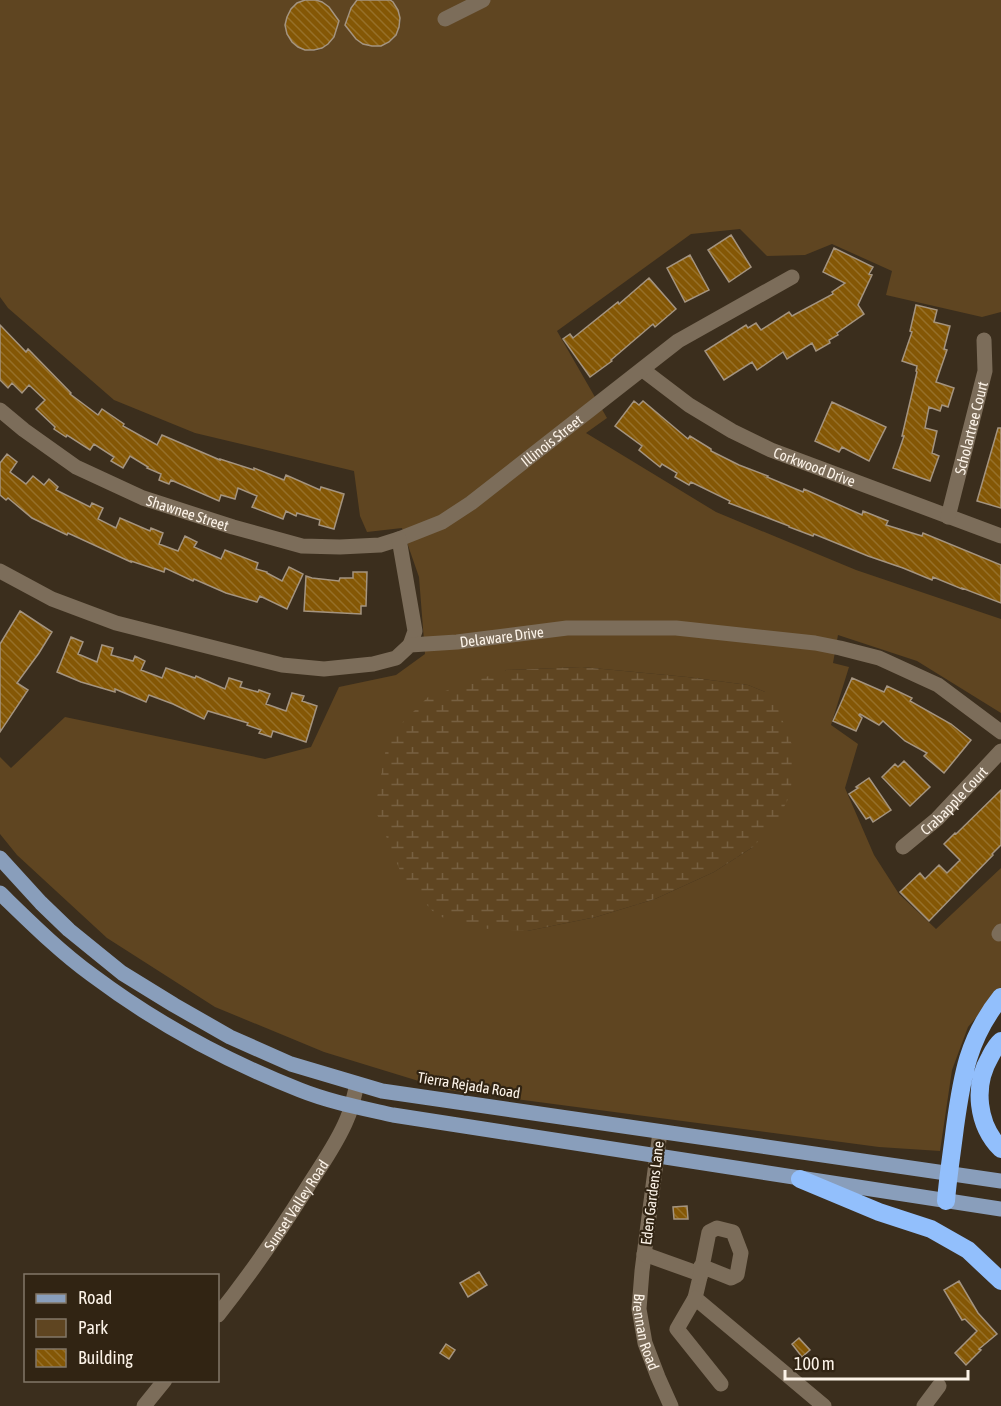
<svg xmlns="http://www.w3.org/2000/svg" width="1001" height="1406" font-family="'Asap Condensed',sans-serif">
	<defs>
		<pattern id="wetland-marsh" width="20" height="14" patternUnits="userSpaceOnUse" patternTransform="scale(1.5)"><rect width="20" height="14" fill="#5f4521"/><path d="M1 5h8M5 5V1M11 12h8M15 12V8" fill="none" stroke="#776041"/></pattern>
		<pattern id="building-back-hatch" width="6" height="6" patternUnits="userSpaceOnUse" patternTransform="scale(1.5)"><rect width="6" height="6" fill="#845705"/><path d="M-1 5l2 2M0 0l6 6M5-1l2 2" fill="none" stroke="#967029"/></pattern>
	</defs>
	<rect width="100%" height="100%" fill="#3b2e1d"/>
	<!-- green -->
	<path fill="#5f4521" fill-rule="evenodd" d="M0,0H305C259,19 307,74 332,40C337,32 338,22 334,14C330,6 324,2 316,0H357C322,35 391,69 400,25C402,15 397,7 390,0H1001V312L982,317L886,295L892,271L832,244L805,255L767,256L740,229L691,234L557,331L607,418L586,433L716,512L856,570L1001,619V713L917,661L838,635L833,663L849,667L831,725L858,744L845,788L874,855L899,894L936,929L1001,868V989L968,1027L952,1070L940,1151L879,1147L448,1090L324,1052L215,1007L107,938L17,855L0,834V757L11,768L65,717L265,759L311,747L339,687L396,675L425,654L419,577L402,528L367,532L360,516L354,471L195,433L114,400L8,308L0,297ZM582,667L687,677L748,685L765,692L753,847L714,872L655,899L596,917L527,931L505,670Z"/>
	<!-- wetland -->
	<path fill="url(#wetland-marsh)" d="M582,667L687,677L748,685L765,692L777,706L792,745L791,793L778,819L753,847L714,872L655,899L596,917L527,931L473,928L436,915L403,878L375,809L388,737L428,697L506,670Z"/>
	<!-- building -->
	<path fill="url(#building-back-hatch)" stroke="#a49480" stroke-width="1.5" d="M305,0H316L322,2L329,7L339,21L334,37L328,44L322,48L314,50H305L298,47L292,42L287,34L285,25L287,17L291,9L297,3Z
		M357,0H390L393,2L398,10L400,18L399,27L396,35L389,42L381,46H372L363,44L356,39L345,25L351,8Z
		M731,235L751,267L729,282L708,250Z
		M834,248L873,267L869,274L872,275L858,305L864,314L837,333L838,335L829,340L830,343L816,351L812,343L787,359L783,352L757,370L752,362L724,380L705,351L746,325L748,328L756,323L761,330L789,312L792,316L833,294L832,292L845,283L823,272Z
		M690,255L709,290L685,302L667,268Z
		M649,278L676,309L655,327L653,324L611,360L612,361L590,377L563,339L570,334L573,338L618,302L619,304Z
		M916,305L937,310L934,322L950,326L944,349L947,350L936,382L954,388L948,407L942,405L940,411L929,407L925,428L937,431L932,453L939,456L930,481L893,468L904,436H902L917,372L916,371L917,366L902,361L912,332L910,331Z
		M0,325L26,352L28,349L71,393L70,394L98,415L102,409L124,424L123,426L157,445L162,435L220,460V459L254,470V468L284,480L286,475L320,490L321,487L344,494L334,529L319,525L320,520L297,513L296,516L286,511L283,519L252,507L257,496L238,488L235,499L221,495L219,501L171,480L169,484L159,480L161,474L147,468L148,467L130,456L123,468L111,461L114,457L94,444L90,450L67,435L66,437L54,429L55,427L36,409L45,400L29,385L22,393L12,383L8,388L0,380Z
		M634,401L639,405L643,401L688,439L690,436L711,449V451L739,465L768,476L767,477L803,492L804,489L862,515L863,511L888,521L886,525L922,536L923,533L1001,565V603L962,588V589L933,577L932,580L903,568L868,556L814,534L813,536L789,527V526L729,503L730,501L691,482L689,485L675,477L677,473L662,464L660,467L639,450L642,446L615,426Z
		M832,402L886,427L869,461L842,447L839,452L815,441Z
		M998,428H1001V508L977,501Z
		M7,454L17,462L10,472L26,484L33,476L44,485L49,479L58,487L56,490L90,507L92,503L103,508L98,519L116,528L120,518L150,531L151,528L163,533L159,544L178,551L185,536L197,542L194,547L221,559L225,550L258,563L256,569L267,572V573L282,581L289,567L303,574L287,609L260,596L257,602L226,593L194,579L193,581L165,568L164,572L131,561V562L68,533L67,535L32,518L8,498L6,500L0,495V463Z
		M353,572H367L366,606H361V614L304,611L306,576L312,578L339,581L340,578H353Z
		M20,611L52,632L39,653L17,683L28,690L0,732V644Z
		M71,637L83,642L78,654L97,662L102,645L113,648L111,655L133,661L135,656L145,661L141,670L162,678L166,668L195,678L196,676L225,689L229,678L242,682L240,687L258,692L259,690L270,694L266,704L286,711L292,693L304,696L302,701L317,706L306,742L273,731L271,737L259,733L261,730L247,725L248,723L208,711L204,719L173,704L149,695L146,702L115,689V692L81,682L57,672Z
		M852,678L884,692L887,686L912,698L910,701L951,724L971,740L944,773L924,756L927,753L905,741L883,721L879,725L860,714L859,715L862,718L856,731L833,721Z
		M904,761L930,787L910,806L882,777L895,764L898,767Z
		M869,778L891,810L873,822L870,817L866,819L849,794L858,788L856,787Z
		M1001,790V845L992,854L993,855L929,921L900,892L920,873L925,879L939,865L947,873L960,860L944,844L955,833L956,834Z
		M687,1206L688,1219H674L673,1207Z
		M479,1272L487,1285L468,1297L460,1283Z
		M959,1281L978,1313L997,1334L979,1349L981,1350L966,1365L955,1353L977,1331L965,1319L962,1320L944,1290Z
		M799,1338L810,1350L802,1357L792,1344Z
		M446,1344L455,1350L449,1359L440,1353Z"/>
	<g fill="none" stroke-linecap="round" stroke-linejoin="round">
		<!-- minor -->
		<g stroke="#7c6d5a" stroke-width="15">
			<path d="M445,19L483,0"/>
			<path id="s1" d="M643,370L689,405L732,431L771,450L1001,536"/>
			<path id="s2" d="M0,410L24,430L76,467L143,498L233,527L302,546L340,547L380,545L399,539L442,522L471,503L678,341L792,277"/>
			<path id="s3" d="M948,517L985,371L984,340"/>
			<path d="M399,539L415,631L410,645"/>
			<path id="s4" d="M0,571L52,599L116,623L282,665L324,669L373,664L396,658L410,645L457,642L567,628H676L815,643L840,648L879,658L938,685L1001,732"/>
			<path id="s5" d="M903,847L937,819L1001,751"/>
			<path d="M999,934L1001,931"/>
			<path id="s6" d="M660,1132L642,1271L639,1309L645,1343L658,1377L671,1406"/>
			<path d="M644,1254L697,1273L700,1277L695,1298L824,1406"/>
			<path d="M700,1277L709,1232L717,1228L733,1232L741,1253L737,1275L731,1278L701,1266"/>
			<path d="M695,1298L677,1329L721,1384"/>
			<path id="s7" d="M218,1315C249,1276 278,1234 305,1191C319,1168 337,1144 347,1119C352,1108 354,1096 357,1084"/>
			<path d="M144,1406L165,1380"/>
			<path d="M924,1406L939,1386"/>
		</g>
		<!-- major -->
		<path stroke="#899ebb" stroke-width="15" d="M0,858L41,903L69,930L122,973L174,1005L230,1037L291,1064L382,1091L1001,1181
			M0,893C30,922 59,951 92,975C156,1023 226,1061 300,1090C330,1102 362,1108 393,1115L1001,1209"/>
		<!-- highway -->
		<path stroke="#92bffc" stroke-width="18" d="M1001,1041C996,1045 993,1051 990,1057C973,1086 977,1125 1001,1149
			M800,1179L879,1212L931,1229L968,1250L1001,1281
			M946,1201C948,1176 952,1152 955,1127C962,1076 968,1038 1001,997"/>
	</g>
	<g text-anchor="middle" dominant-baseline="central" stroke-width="4.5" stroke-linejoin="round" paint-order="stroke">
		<!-- street labels -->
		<g font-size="15" fill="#fcf3e8" stroke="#312413">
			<text stroke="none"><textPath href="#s3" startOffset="92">Scholartree Court</textPath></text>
			<text stroke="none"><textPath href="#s2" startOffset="616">Illinois Street</textPath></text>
			<text stroke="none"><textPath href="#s1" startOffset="198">Corkwood Drive</textPath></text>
			<text stroke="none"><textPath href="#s2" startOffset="216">Shawnee Street</textPath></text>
			<text stroke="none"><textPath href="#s4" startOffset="525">Delaware Drive</textPath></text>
			<text stroke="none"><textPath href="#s5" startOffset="69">Crabapple Court</textPath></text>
			<text transform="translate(469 1085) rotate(9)">Tierra Rejada Road</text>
			<text transform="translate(652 1193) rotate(-83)">Eden Gardens Lane</text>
			<text stroke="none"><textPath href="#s7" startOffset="135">Sunset Valley Road</textPath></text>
			<text stroke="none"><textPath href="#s6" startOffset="202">Brennan Road</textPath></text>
		</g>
	</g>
	<!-- legend -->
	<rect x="24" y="1274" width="195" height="108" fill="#312413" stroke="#827768" stroke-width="1.5"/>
	<rect x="36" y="1294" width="30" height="9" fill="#899ebb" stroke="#827768" stroke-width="1.5"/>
	<text x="78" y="1304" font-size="18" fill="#fcf3e8">Road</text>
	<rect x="36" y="1319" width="30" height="18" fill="#5f4521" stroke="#827768" stroke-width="1.5"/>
	<text x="78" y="1334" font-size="18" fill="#fcf3e8">Park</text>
	<rect x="36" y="1349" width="30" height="18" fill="url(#building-back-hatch)" stroke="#827768" stroke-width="1.5"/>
	<text x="78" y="1364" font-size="18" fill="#fcf3e8">Building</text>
	<!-- scale -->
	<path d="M785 1370v9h183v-9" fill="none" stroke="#fcf3e8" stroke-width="3"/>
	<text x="794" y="1370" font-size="18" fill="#fcf3e8" stroke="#312413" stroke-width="4.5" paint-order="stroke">100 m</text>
</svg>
